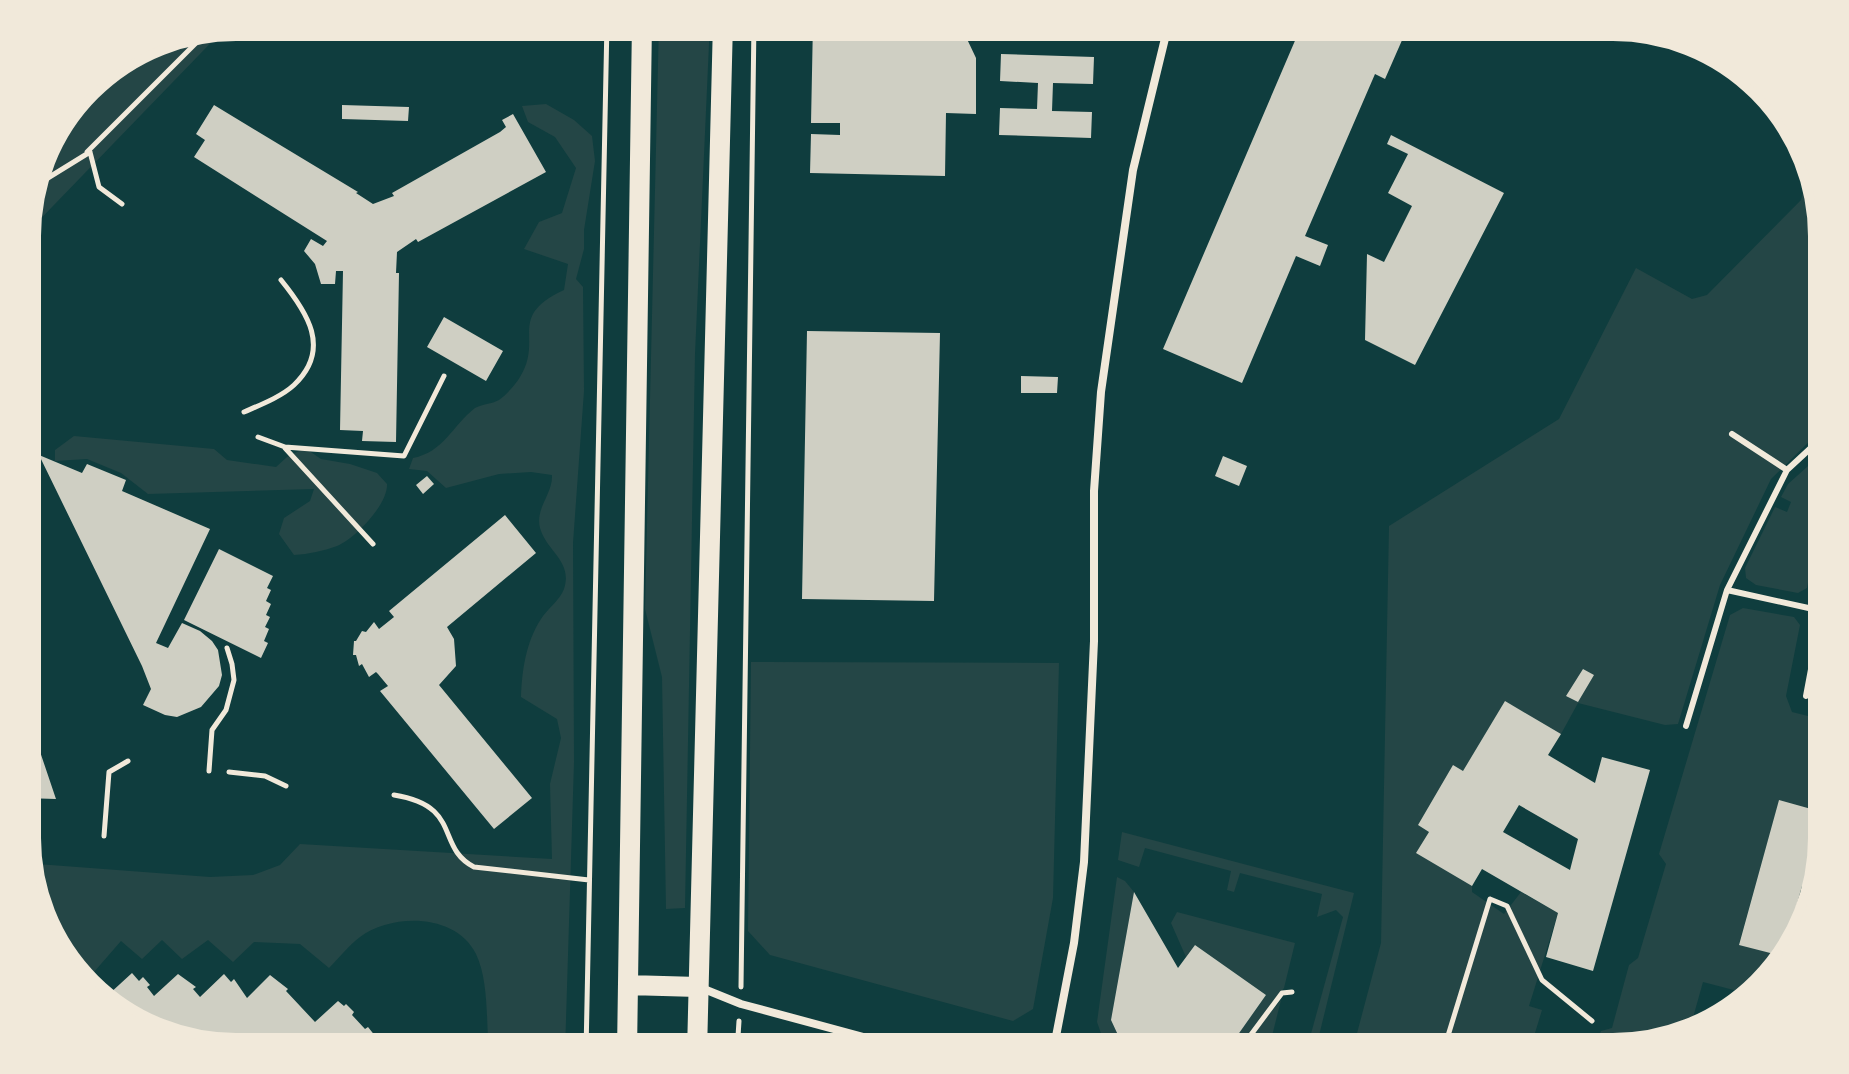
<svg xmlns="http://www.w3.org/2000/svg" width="1849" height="1074" font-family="'Fira Sans',sans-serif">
	<rect width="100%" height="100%" fill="#0f3d3e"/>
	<!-- green -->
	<path fill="#244646" d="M659,22H710L695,354L685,908L666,909L662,677L645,609Z
		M229,24L24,236V209L44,141L95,76L155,38Z
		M546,104L574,120L592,136L595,161L584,230V249L576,279L583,287L584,391L573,543L574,762L565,1052H489C486,1022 489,981 476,954C456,913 392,913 360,937C348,946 339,958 329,968L300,944L254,942L233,962L208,940L182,959L162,940L142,959L121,941L94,972L74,954L58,955L24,863L210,877L253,875L280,865L300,844L552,859L550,784L561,738L557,719L521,697C522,670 526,642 541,619C547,609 560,600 564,589C573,561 547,552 540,528C535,508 553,494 552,475L531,472L499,474L446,488L427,471L409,469L413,458C444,452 452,426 475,408C482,404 492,404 499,400C506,395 516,384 520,377C544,338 506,317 564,290L568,264L524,249L539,222L562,213L576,168L555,137L528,122L522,106Z
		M1808,175L1813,177L1827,222V424L1771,479L1720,585L1678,724L1665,725L1578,703L1561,734L1505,702L1463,771L1418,825L1429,832L1417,853L1472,886V892L1504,914L1521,892L1558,913L1529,1006L1542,1010L1535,1033L1593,1050L1601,1031L1612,1028L1629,965L1638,958L1666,864L1659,854L1730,615L1743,608L1794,617L1800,625L1786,696L1792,712L1808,716L1820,710L1827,685V848L1813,844L1821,812L1779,801L1739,944L1786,957L1749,994L1703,982L1689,1032L1626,1052H1352L1381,943L1389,526L1559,419L1636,268L1692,299L1707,295L1801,200Z
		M74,436L214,449L227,460L276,467L287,457L305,448L321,459L350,464L377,473L387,484C388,504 356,538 337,546C323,551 309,554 294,555L279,534L284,518L310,501L314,489L148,494L121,473L87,459L55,461V450Z
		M1827,449V511L1819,522L1807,588L1798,593L1756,585L1746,578L1745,568L1775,507L1787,512L1791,502L1781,497L1788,484Z
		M751,662L1059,663L1053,898L1033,1009L1013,1021L770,955L748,931Z
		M1122,832L1354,893L1315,1052H1306L1343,917L1336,910L1317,917L1322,894L1240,873L1234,892L1227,890L1231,871L1145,848L1139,867L1118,860Z
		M1117,877L1125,881L1134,892L1111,1020L1124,1048L1104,1042L1097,1022Z
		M1177,912L1295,943L1284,988L1236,1052H1229L1222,1040L1230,1046L1266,995L1195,945L1186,957L1171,923Z
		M1281,1000L1268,1052H1238Z"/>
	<!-- building -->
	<path fill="#cfcfc3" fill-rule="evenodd" d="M813,22H948V25L967,39L976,58V114L946,113L945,176L810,173L811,134L840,135V123H811Z
		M1303,22H1410L1385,79L1375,74L1305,236L1328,245L1320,266L1296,256L1242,383L1163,349Z
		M1001,54L1094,57L1093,84L1053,83L1052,111L1092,112L1091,138L999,135L1000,108L1037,109L1038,83L1000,81Z
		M214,105L358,192L356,193L373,204L394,196L392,193L500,132L506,127L502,120L513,114L546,172L418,242L416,239L397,252L396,273H399L396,442L362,441L363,431L340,430L343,271H336L335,284H321L315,264L304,251L311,239L323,246L327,241L194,157L205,140L196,134Z
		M342,105L409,107L408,121L342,119Z
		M1391,135L1504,193L1415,365L1365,340L1367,254L1384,262L1412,206L1388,193L1408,154L1387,144Z
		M444,317L503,351L486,381L427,347Z
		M807,331L940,333L934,601L802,599Z
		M1021,376L1058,377L1057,393H1021Z
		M39,455L82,473L87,464L126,480L122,491L210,529L156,643L168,648L182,623L200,631L212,641L218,650L222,675L219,686L201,707L177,717L165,715L143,705L151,689L142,666Z
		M1223,456L1247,466L1239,486L1215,476Z
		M427,476L434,484L423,494L416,485Z
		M505,515L536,553L447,627L454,639L456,666L439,685L532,798L494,829L380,691L388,686L378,674L376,672L369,677L362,664L359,666L356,655H353L354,641H356L362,631L366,632L374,622L379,629L394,617L389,611Z
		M219,549L273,576L267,588L271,590L266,601L271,604L266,615L270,617L265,627L269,629L264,641L268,643L261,658L184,620Z
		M1583,669L1594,675L1578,702L1566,696Z
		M1505,701L1561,734L1548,755L1595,783L1602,757L1650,770L1593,971L1546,957L1558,913L1482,869L1472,886L1416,853L1429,832L1418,825L1453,765L1463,771ZM1519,805L1578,839L1570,870L1503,832Z
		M24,722H30L56,799L24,798Z
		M1779,800L1822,812L1813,844L1827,848L1815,890L1802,886L1782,956L1739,945Z
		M1134,892L1178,968L1195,945L1266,995L1230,1046L1222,1040L1214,1052H1137L1124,1048L1111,1020Z
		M87,973L93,980L96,977L103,984L100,987L108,995L132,973L139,981L143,977L150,985L147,987L154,996L178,974L196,987L193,989L200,997L224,974L231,982L234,979L247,998L270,975L288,989L286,991L315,1022L338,1001L344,1006L346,1004L354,1012L352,1015L365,1029L368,1027L388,1052H236L129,1023L81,978Z"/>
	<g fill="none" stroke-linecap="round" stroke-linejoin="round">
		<!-- path -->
		<path stroke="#f1e9da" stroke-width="5" d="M90,152L99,187L122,204
			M30,189L90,152H87L212,27
			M244,412C260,405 281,397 294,385C332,349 307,312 281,280
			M258,437L285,447L404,456L444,376
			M285,448L373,544
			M209,771L212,730L226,710L234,680L232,664L227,648
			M229,772L265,776L286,786
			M394,795C463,806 435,847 474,867L589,880
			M104,836L109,772L128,761
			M741,987L754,22
			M721,1040L738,1039L794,1052
			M649,1041H675
			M1092,1044L1123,1052
			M586,1052L607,22
			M737,1052L739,1021
			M1238,1052L1282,993L1292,992
			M1443,1052L1490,899L1507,906L1542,980L1592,1021"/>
		<!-- service -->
		<path stroke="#f1e9da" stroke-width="6" d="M1732,434L1787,470L1827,433
			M1727,590L1822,611
			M1806,696L1827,584
			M1686,726L1727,590L1787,470"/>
		<!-- minor -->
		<path stroke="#f1e9da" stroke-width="8" d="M699,987L741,1004L919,1052
			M1053,1052L1074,943L1084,862L1094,641V491L1101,392L1133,170L1169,22"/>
		<!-- primary -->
		<path stroke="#f1e9da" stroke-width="20" d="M628,985L698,987
			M627,1052L642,22
			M697,1052L723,22"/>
	</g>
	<!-- crop -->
	<path d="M0 0H1849V1074H0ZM236 36H1613A200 200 0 0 1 1813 236V838A200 200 0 0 1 1613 1038H236A200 200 0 0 1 36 838V236A200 200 0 0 1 236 36Z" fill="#f1e9da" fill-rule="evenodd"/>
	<path fill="none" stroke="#f1e9da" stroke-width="10" d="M236 36H1613A200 200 0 0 1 1813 236V838A200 200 0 0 1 1613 1038H236A200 200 0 0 1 36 838V236A200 200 0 0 1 236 36Z"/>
</svg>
